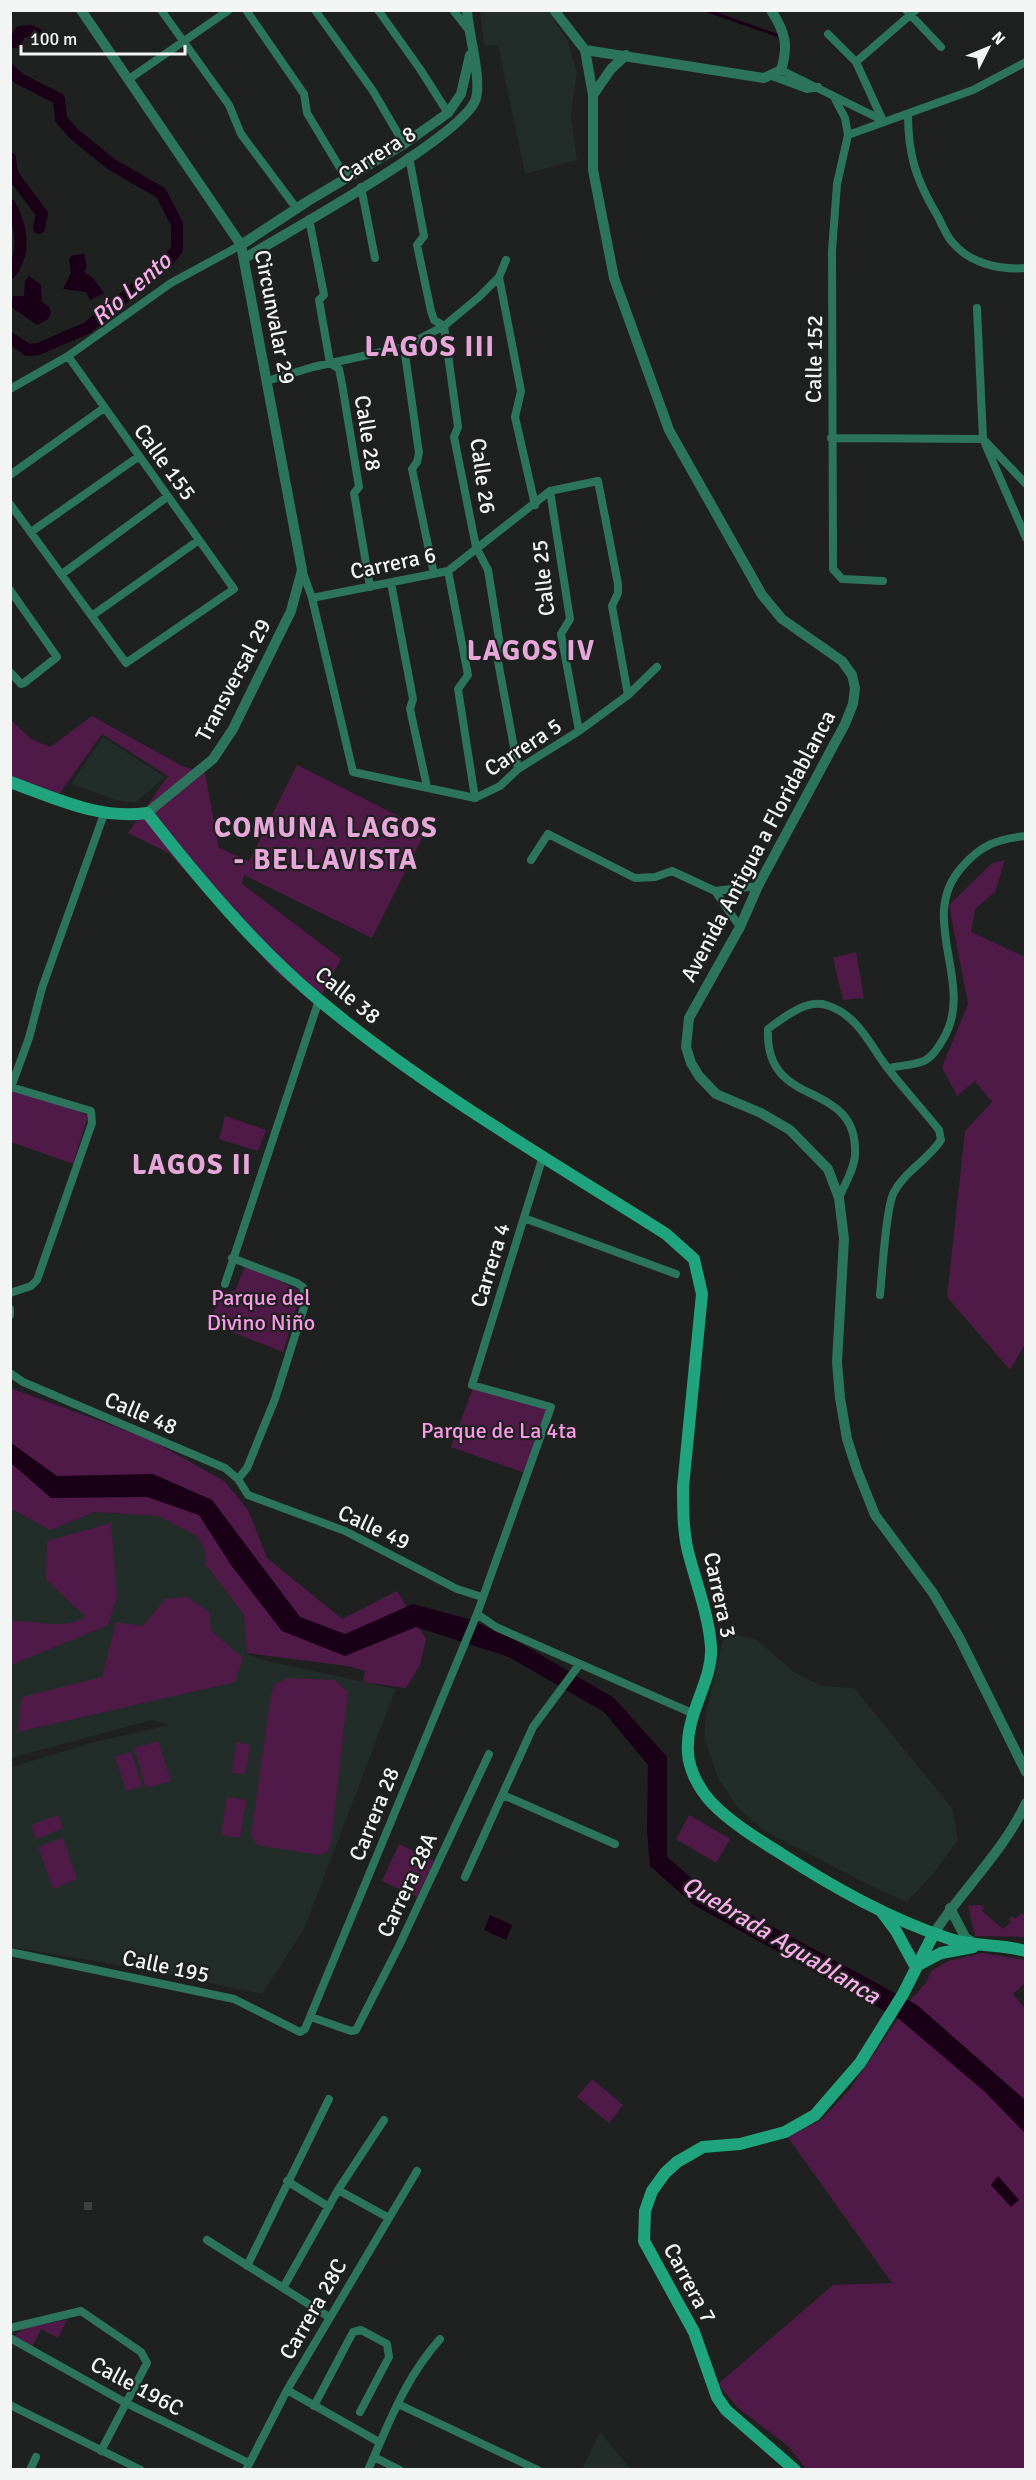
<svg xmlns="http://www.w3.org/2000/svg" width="1036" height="2480" font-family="Signika,sans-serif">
	<rect width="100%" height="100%" fill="#1e211f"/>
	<!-- built -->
	<path fill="#222c28" d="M480,11H549L568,42L577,73L571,114L577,160L525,174L498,45L484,46Z
		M103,737L165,777L135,803L116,800L71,784Z
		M10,1509L50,1530L95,1512L158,1516L197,1536L205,1551V1564L244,1615L247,1653L258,1659L396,1689L304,1929L262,1994L143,1969L11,1947V1767L95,1742L170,1725L152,1720L11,1758Z
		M725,1631L757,1640L795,1673L821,1686L854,1688L952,1808L958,1840L933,1874L907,1902L873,1887L765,1831L737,1807L718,1778L704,1738L706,1713Z
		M600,2432L631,2469H582Z"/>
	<!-- green -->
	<path fill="#501a48" d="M92,716L182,766L205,773L219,848L249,861L297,765L426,830L372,938L244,875L242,884L341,959L316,1006L275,971L169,853L128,833L168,776L102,734L57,797L11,782L10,719L31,739L50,747Z
		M1005,860L995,892L975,909L971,932L1025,957L1026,1342L1010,1370L947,1297L965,1131L992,1102L975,1081L957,1096L942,1067L968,1004L949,905L992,863Z
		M856,952L864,998L843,1000L833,958Z
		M11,1091L53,1099L88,1116L73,1164L11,1142Z
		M225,1116L266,1130L258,1151L219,1139Z
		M245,1266L301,1291L283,1352L209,1323L221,1291H235Z
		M10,1388L149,1439L224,1481L248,1510L267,1558L342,1619L397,1591L426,1639L420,1665L406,1688L363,1682L365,1671L347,1666L247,1653L244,1615L205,1564V1551L197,1536L158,1516L95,1512L50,1530L11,1509Z
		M473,1388L546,1409L525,1473L451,1447Z
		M111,1523L117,1597L108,1625L11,1665V1621C41,1620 58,1631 86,1617L46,1580L47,1541Z
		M187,1597L209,1612L211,1631L243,1658L235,1682L17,1732L22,1697L102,1677L116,1622L143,1626L165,1599Z
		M287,1678L335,1680L348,1692L331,1843L328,1852L319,1855L257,1845L251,1836L271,1695L274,1685Z
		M158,1741L171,1781L146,1788L134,1748Z
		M236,1742L250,1745L245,1774L232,1773Z
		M131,1752L142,1786L126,1791L115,1757Z
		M227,1797L246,1800L240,1838L221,1835Z
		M58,1815L63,1828L36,1839L31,1825Z
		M689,1815L730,1839L716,1863L676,1839Z
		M63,1838L77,1879L53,1889L38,1847Z
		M399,1844L434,1861L417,1897L382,1881Z
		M981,1905L984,1908L982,1911L1003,1929L1011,1922L1009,1919L1012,1916L1015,1919L1022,1913L1025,1917V1937L975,1936L968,1906Z
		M982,1953L1025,1960V1983L1013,1994L1026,2010L1025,2469H806L788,2446L738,2408L718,2384L833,2285L892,2283L787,2136L820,2121L850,2089L912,1998L926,1983L931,1971L948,1961Z
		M592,2079L623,2105L609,2123L577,2097Z
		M67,2320L58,2338L41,2329L30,2351L11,2340L24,2327Z"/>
	<!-- water -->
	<path fill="#190016" d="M84,254L87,267L84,272L93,278L104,293L90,300L86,292L63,289L71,273L69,259L73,255Z
		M29,276L41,285L42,302L49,307L51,313L48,319L37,325L11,307L13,296H24L25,281Z
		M11,1443L57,1476L153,1474L212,1500L300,1617L345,1634L413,1604L472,1620L519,1642L614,1698L667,1757V1857L705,1890L917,2005L1025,2100V2133L984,2091L899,2019L694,1905L650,1866L647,1831L648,1765L604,1712L509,1657L416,1627L345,1656L282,1631L231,1565L199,1515L147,1497L51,1498L11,1463Z
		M490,1915L512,1925L506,1940L484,1930Z
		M998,2176L1019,2200L1011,2207L991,2185Z"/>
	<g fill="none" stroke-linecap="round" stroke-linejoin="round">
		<!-- stream -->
		<path stroke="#190016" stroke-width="3" d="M705,10L779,36"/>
		<!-- canal -->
		<path stroke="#190016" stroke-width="12" d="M10,42H15L20,32L30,31L37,34
			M10,70L18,78L59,99L61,119L74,134L111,164L161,193L177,224V249L168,261L87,328L38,349L28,350L10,338
			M10,158L12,173L18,182L42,214L39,228
			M10,205C22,227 26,253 10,273"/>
		<!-- minor-tunnel -->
		<path stroke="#3e413f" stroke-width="8" stroke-dasharray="8 4" stroke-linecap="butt" d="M88,2210V2202"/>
		<!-- minor -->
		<path stroke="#2d745c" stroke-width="8" d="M161,10L229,105L241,134L297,209
			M246,10L304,94L307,113L346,178
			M315,10L373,91L404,144
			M378,10L420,69L448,113
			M453,10L468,29
			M906,10L941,47
			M828,34L856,62L883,121
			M856,62L916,10
			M781,70L884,121
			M772,76L807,89L818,87
			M129,79L229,10
			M835,99L845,118L848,135L837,184L832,251L833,569L842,579L883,581
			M908,114C908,155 916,180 937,215C942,224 946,236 953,243C971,264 1000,270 1026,268
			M848,135L973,90L1026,62
			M409,157L424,236L417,245L431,311L434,320L444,326L458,427L454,437L476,547L488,570L500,645L497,656L518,769
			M361,187L375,258
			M309,219L324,295L319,300L330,363L339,369L342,384L359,487L354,493L370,587
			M499,277L521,391L515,417L535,505
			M977,308L983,439L1026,538
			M404,347L419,453L417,462L412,469L434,574
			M267,381L313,367L404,347L444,326L479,297L499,277L506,260
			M10,389L68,356L171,283L241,245
			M831,438L983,439L1026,484
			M10,475L104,408
			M550,491L570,619L561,634L579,731
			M10,504L126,663L234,589L68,356
			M31,532L138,457
			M302,570L312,598L353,772L475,798L500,786L518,769L579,731L628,695L657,667
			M448,571L468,675L458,689L475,798
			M62,574L167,497
			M391,583L413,699L410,709L427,787
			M10,590L57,657L24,683L21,684L10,672
			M312,598L448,571L550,491L598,481L618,584V593L612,606L628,695
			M93,615L199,540
			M531,860L548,834L635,878L655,877L672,871L715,891L740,927
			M715,891L758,886
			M888,1068C899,1066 913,1065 924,1061C932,1057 937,1049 942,1041C978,985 915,919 962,867C981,845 997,839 1026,836
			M839,1198C844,1185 855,1168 855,1154C858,1077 764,1112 768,1029C783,1018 806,999 826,1005C858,1014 871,1047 889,1070C905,1090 923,1110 939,1130L941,1140C928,1160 905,1171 894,1192C886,1206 882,1275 880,1295
			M524,1218L676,1274
			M232,1258L297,1283L303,1287L306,1301L275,1399L247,1468L238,1479
			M225,1284L319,1000
			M10,1293L31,1286L37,1280L92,1123L91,1111L11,1087L29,1038L42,988L104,814
			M10,1309V1315
			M10,1373L23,1382L225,1468L238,1479L248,1495L345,1531L457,1589L482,1597
			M477,1614L496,1627L692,1713
			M503,1795L615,1844
			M465,1877L533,1727L579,1665
			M10,1952L234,1999L300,2032L305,2029L477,1614L551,1407L472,1385L543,1156
			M311,2017L351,2031L356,2030L399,1946L489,1754
			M287,2181L329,2207
			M338,2190L389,2218
			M207,2240L329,2317
			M247,2266L329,2099
			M283,2288L338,2190L384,2120
			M10,2328L81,2311L141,2352L147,2363L101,2451
			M10,2338L126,2403L249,2463
			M287,2390L379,2442
			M398,2404L538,2470
			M10,2405L141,2470
			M314,2406L353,2332L361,2330L387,2344L389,2357L360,2412
			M374,2457L400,2470
			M30,2470L36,2457
			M246,2470L287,2390L417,2171
			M368,2470C390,2421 404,2380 440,2339"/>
		<!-- tertiary -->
		<path stroke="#2d745c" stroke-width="10" d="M81,10L241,245L302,570L291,611L233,729L213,759L147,813
			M554,10L585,50L593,95
			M585,50L764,78L781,70C789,45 785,32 771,10
			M626,55L611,69L593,95V170L614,278L669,430L762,595L782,619L842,661L852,675L855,688L853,704L845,724L758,886L740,927L689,1018L686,1047L691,1063L699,1076L716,1094L761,1113L790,1130L828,1169L839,1198L844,1239L837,1362L840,1398L847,1439L857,1470L875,1515L933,1593L959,1637L1026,1772
			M241,245L308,201L404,144L448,113L461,94L470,55
			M245,258C288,232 459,138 475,101C483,82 468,33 467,10
			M950,1908L965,1937L975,1944
			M934,1933C963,1889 1003,1852 1026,1803"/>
		<!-- secondary -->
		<path stroke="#20a47e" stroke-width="12" d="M10,782C55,798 99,820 147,813C198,878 256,948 319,1000C424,1088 551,1161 666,1234L694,1259L702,1294L683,1487C683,1511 683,1536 690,1559C698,1588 709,1618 711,1647C713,1682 685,1713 688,1753C689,1770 699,1789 711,1802C730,1822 756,1838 780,1853C833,1887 889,1919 950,1939C975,1947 1001,1944 1026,1951
			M881,1911L896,1931L914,1964
			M920,1964L941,1953L973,1947
			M795,2470L726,2410L717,2397L694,2332L644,2241L645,2211L652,2191L665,2173L677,2162L703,2147L740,2144L785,2132L815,2115L860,2063L903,1994L934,1933"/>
	</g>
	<g text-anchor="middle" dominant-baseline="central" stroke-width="4.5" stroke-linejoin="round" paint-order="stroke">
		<!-- street labels -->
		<g font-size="22" fill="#f3f5f5" stroke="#1e211f">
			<text transform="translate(377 154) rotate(-32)">Carrera 8</text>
			<text transform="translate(275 317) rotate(79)">Circunvalar 29</text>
			<text transform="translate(814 359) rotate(-89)">Calle 152</text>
			<text transform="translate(368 433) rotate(81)">Calle 28</text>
			<text transform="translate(165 462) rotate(54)">Calle 155</text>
			<text transform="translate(483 476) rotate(82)">Calle 26</text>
			<text transform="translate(393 563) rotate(-12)">Carrera 6</text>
			<text transform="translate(543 578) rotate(-96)">Calle 25</text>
			<text transform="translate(233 680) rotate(-62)">Transversal 29</text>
			<text transform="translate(523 747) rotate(-33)">Carrera 5</text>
			<text transform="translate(758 846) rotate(-62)">Avenida Antigua a Floridablanca</text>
			<text transform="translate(348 995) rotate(39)">Calle 38</text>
			<text transform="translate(490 1265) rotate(-73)">Carrera 4</text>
			<text transform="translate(141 1413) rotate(23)">Calle 48</text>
			<text transform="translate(374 1527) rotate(25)">Calle 49</text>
			<text transform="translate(720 1595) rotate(78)">Carrera 3</text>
			<text transform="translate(374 1814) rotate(-68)">Carrera 28</text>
			<text transform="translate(407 1885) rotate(-65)">Carrera 28A</text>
			<text transform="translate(166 1966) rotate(12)">Calle 195</text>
			<text transform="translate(690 2283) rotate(62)">Carrera 7</text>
			<text transform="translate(313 2309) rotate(-60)">Carrera 28C</text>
			<text transform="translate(137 2386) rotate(28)">Calle 196C</text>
		</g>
		<!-- park labels -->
		<g font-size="22" fill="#fb9ae9" stroke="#1e211f">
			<text x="261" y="1297">Parque del<tspan x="261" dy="25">Divino Niño</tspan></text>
			<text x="499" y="1430">Parque de La 4ta</text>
		</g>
		<!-- water labels -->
		<g font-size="24" font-style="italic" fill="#fbadec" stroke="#1e211f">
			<text transform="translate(131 289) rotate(-41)">Río Lento</text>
			<text transform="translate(781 1940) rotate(31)">Quebrada Aguablanca</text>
		</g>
		<!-- district labels -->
		<g font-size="28" font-weight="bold" letter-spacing="1.5" fill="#e8a7da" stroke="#1e211f">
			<text x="430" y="347">LAGOS III</text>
			<text x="531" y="651">LAGOS IV</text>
			<text x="326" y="828">COMUNA LAGOS<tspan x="326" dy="32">- BELLAVISTA</tspan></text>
			<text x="192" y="1165">LAGOS II</text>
		</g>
	</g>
	<!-- border -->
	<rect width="1036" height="2480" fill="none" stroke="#f3f5f5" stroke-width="24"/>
	<!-- north arrow -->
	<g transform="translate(988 48) rotate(47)" stroke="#1e211f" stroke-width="4.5" paint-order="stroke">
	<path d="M0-4.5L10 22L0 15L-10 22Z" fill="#f3f5f5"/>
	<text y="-9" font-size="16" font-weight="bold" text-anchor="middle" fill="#f3f5f5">N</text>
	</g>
	<!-- scale -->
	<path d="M21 45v9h164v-9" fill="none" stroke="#f3f5f5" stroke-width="3"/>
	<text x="30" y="45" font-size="18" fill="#f3f5f5" stroke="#1e211f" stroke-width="4.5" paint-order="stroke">100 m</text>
</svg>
